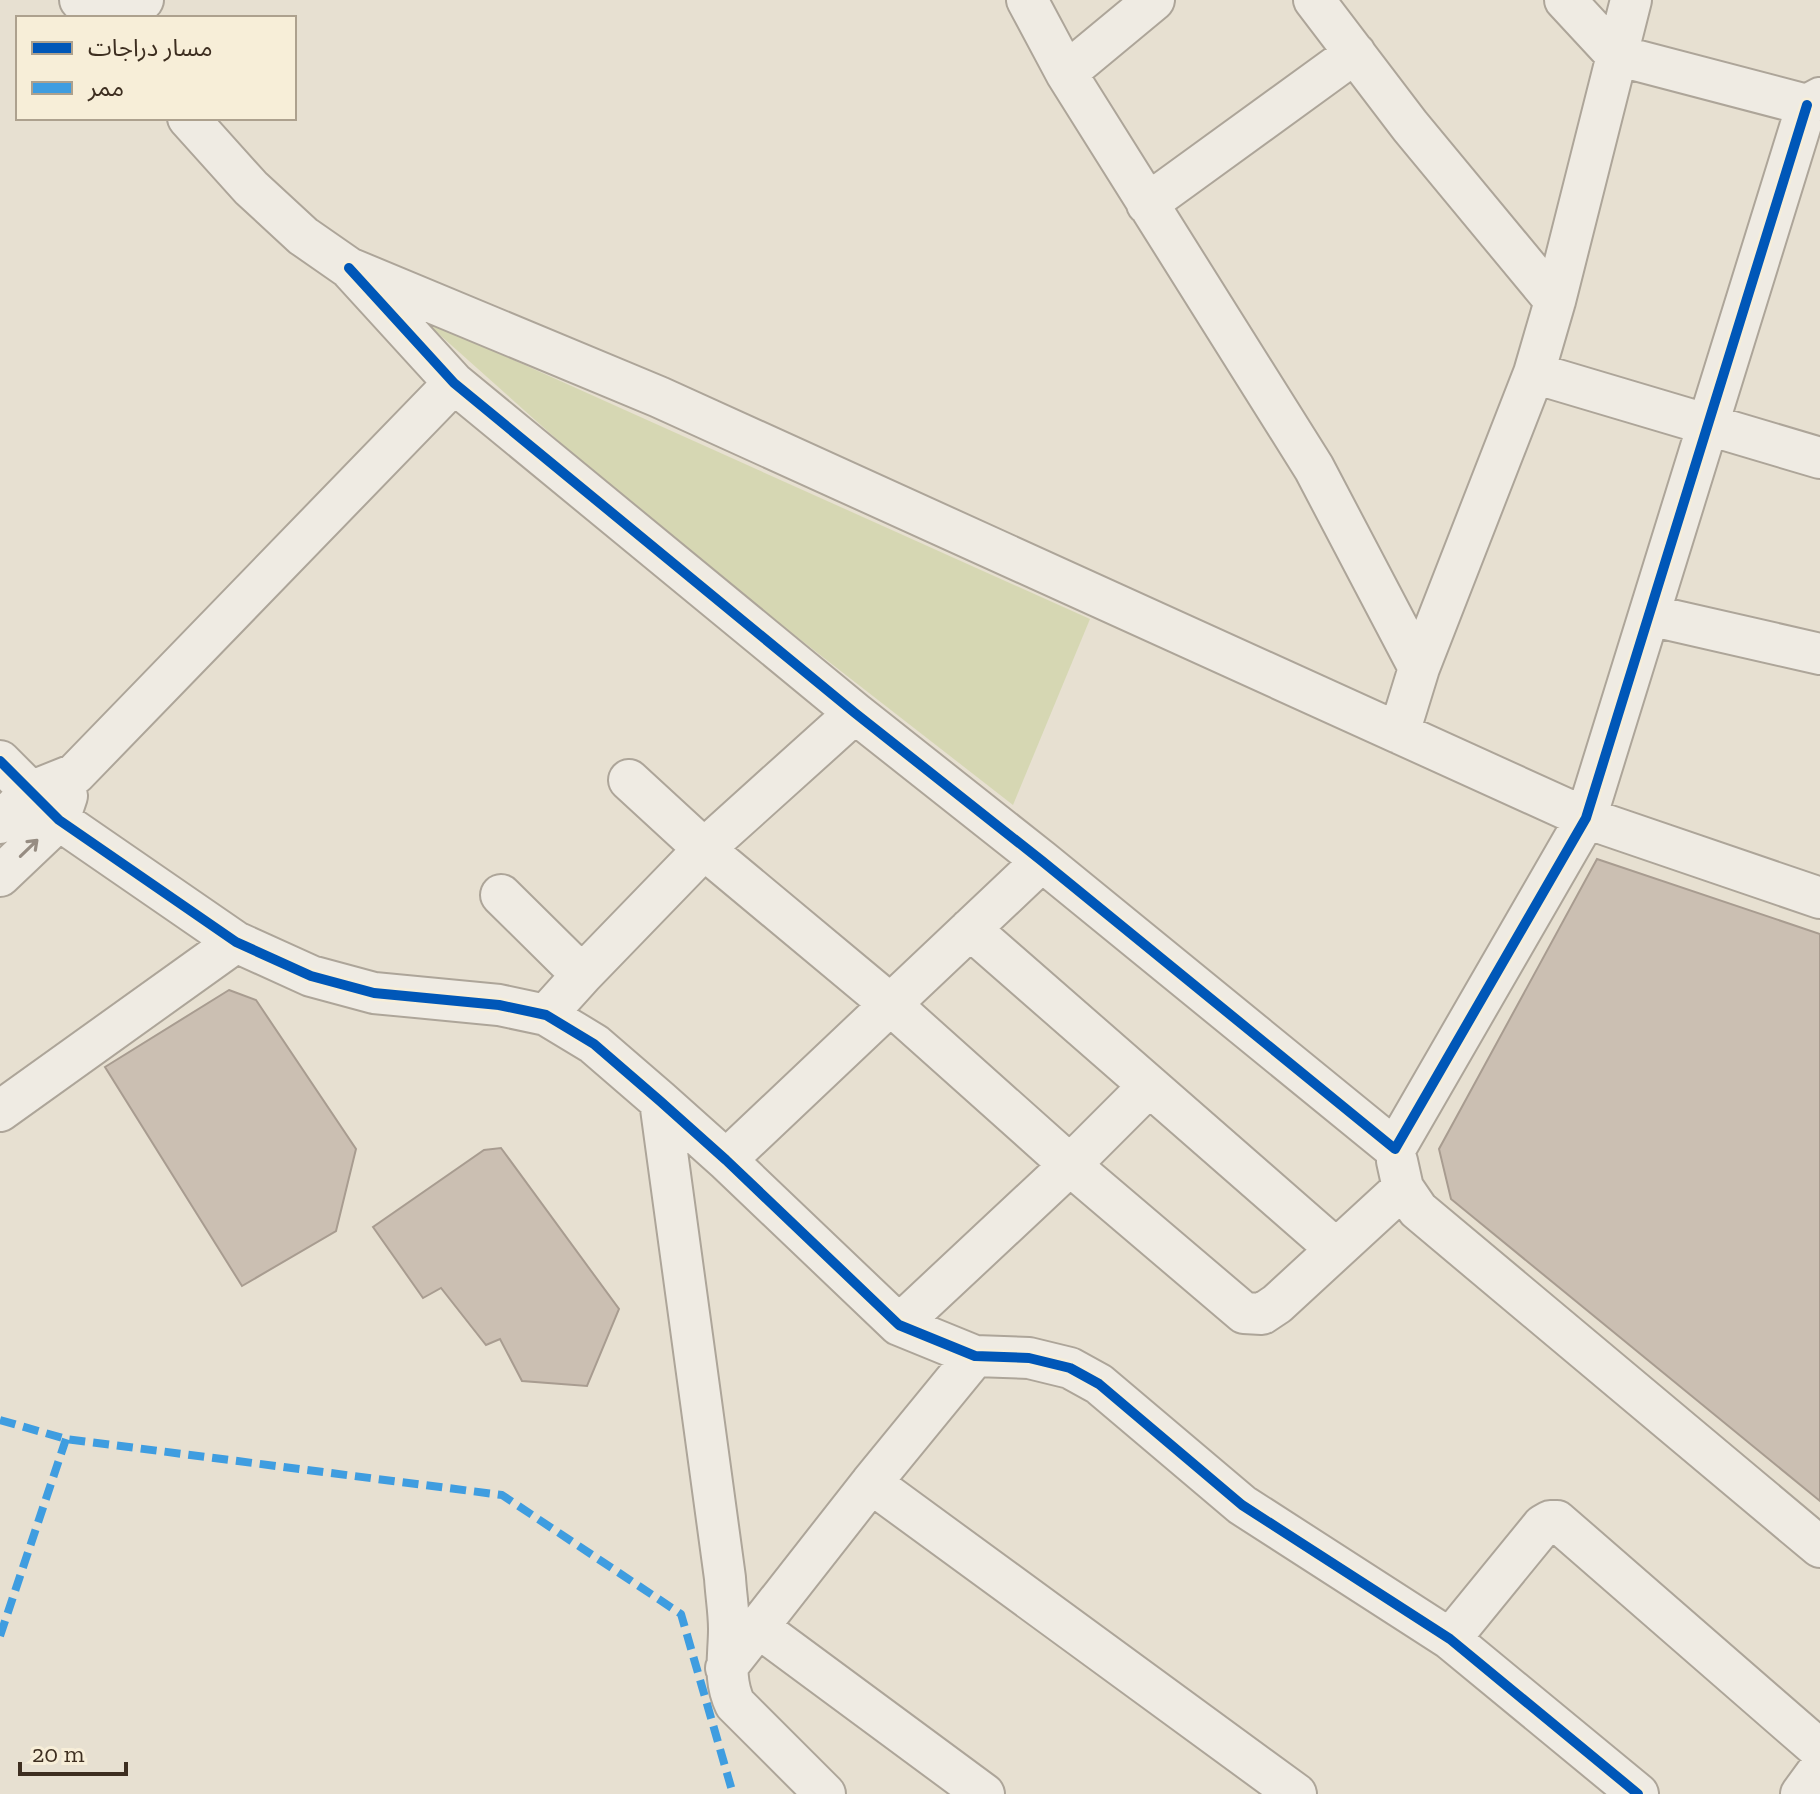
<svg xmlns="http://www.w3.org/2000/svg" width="1820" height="1794" font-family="'Zilla Slab','Noto Sans Arabic',serif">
	<rect width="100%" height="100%" fill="#e7e0d1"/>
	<!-- green -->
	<path fill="#d6d7b3" d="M422,319L1090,619L1013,805L729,584L590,469Z"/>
	<!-- building -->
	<path fill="#cbbfb2" stroke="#a89c90" stroke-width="2" d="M1597,859L1820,934V1501L1451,1199L1439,1149Z
		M229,990L256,1000L356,1149L336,1231L242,1286L105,1067Z
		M501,1148L619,1309L587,1386L522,1381L500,1339L486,1345L441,1288L423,1298L373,1227L484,1150Z"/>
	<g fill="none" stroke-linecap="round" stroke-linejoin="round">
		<defs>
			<path id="street" d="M80,0L98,18
				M1027,0L1066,73L1314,468L1419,668
				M1314,0L1410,126L1555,301
				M1565,0L1616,55L1807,105L1820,98
				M113,18L143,0
				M1066,73L1154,0
				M188,118L251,188L303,236L349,268L659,397L1586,818L1820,898
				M1147,204L1355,53
				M349,268L454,383L855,713L1042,861L1395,1149L1586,818L1807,105
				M1534,373L1820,458
				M1649,615L1820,654
				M1399,733L1419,668L1534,373L1555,301L1631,0
				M0,761L59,820L236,942L311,976L374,993L499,1005L546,1015L594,1044L660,1101L726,1160L899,1325L975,1356L1029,1358L1070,1368L1099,1384L1242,1505L1450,1639L1638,1794
				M629,780L704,849L890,1004L1070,1165L1244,1313L1262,1314L1277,1304L1403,1188
				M0,823L30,792L75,774L454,383
				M0,876L59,820L67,796
				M501,895L582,975
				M970,929L1336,1249
				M546,1015L582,975L704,849L855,713
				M660,1101L725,1578C726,1595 729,1612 729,1629C729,1656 723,1679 735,1704L825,1794
				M0,1111L236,942
				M726,1160L1042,861
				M1397,1161L1403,1188L1418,1210L1820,1547
				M899,1325L1070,1165L1149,1086
				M871,1483L975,1356
				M758,1627L984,1794
				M1450,1639L1543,1525L1550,1521H1557L1820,1750
				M726,1668L871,1483L1296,1794
				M1801,1794L1820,1768"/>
		</defs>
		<!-- street casing -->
		<use href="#street" stroke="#ada599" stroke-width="44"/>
		<!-- street -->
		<use href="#street" stroke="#efebe3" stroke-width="40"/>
		<!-- quiet -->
		<path stroke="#3f9de0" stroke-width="8" stroke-dasharray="16 8" stroke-linecap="butt" d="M0,1420L66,1439L502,1495L681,1614L733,1794
			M0,1636L66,1439"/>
		<defs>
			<path id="cycleway" d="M349,268L454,383L855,713L1042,861L1395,1149L1586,818L1807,105
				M0,761L59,820L236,942L311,976L374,993L499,1005L546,1015L594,1044L660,1101L726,1160L899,1325L975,1356L1029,1358L1070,1368L1099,1384L1242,1505L1450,1639L1638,1794"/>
		</defs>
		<!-- cycleway casing -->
		<use href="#cycleway" stroke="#f7eed8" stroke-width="15"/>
		<!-- cycleway -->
		<use href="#cycleway" stroke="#0057b8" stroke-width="10"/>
	</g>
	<!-- one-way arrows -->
	<defs><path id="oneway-shaft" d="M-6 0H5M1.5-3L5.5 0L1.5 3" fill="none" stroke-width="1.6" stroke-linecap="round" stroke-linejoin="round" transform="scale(2)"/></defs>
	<use stroke="#968c82" href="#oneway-shaft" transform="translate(29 848) rotate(-44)"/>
	<!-- legend -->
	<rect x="16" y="16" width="280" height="104" fill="#f7eed8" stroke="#ada18e" stroke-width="2"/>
	<rect x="32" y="42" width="40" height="12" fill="#0057b8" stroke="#ada18e" stroke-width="2"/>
	<text x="88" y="56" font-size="24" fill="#3d2e20">مسار دراجات</text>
	<rect x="32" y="82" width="40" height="12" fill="#3f9de0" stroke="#ada18e" stroke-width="2"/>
	<text x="88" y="96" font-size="24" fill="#3d2e20">ممر</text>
	<!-- scale -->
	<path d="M20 1762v12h106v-12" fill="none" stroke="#3d2e20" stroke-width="4"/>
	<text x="32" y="1762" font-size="24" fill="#3d2e20" stroke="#f7eed8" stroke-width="6" paint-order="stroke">20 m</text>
</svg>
